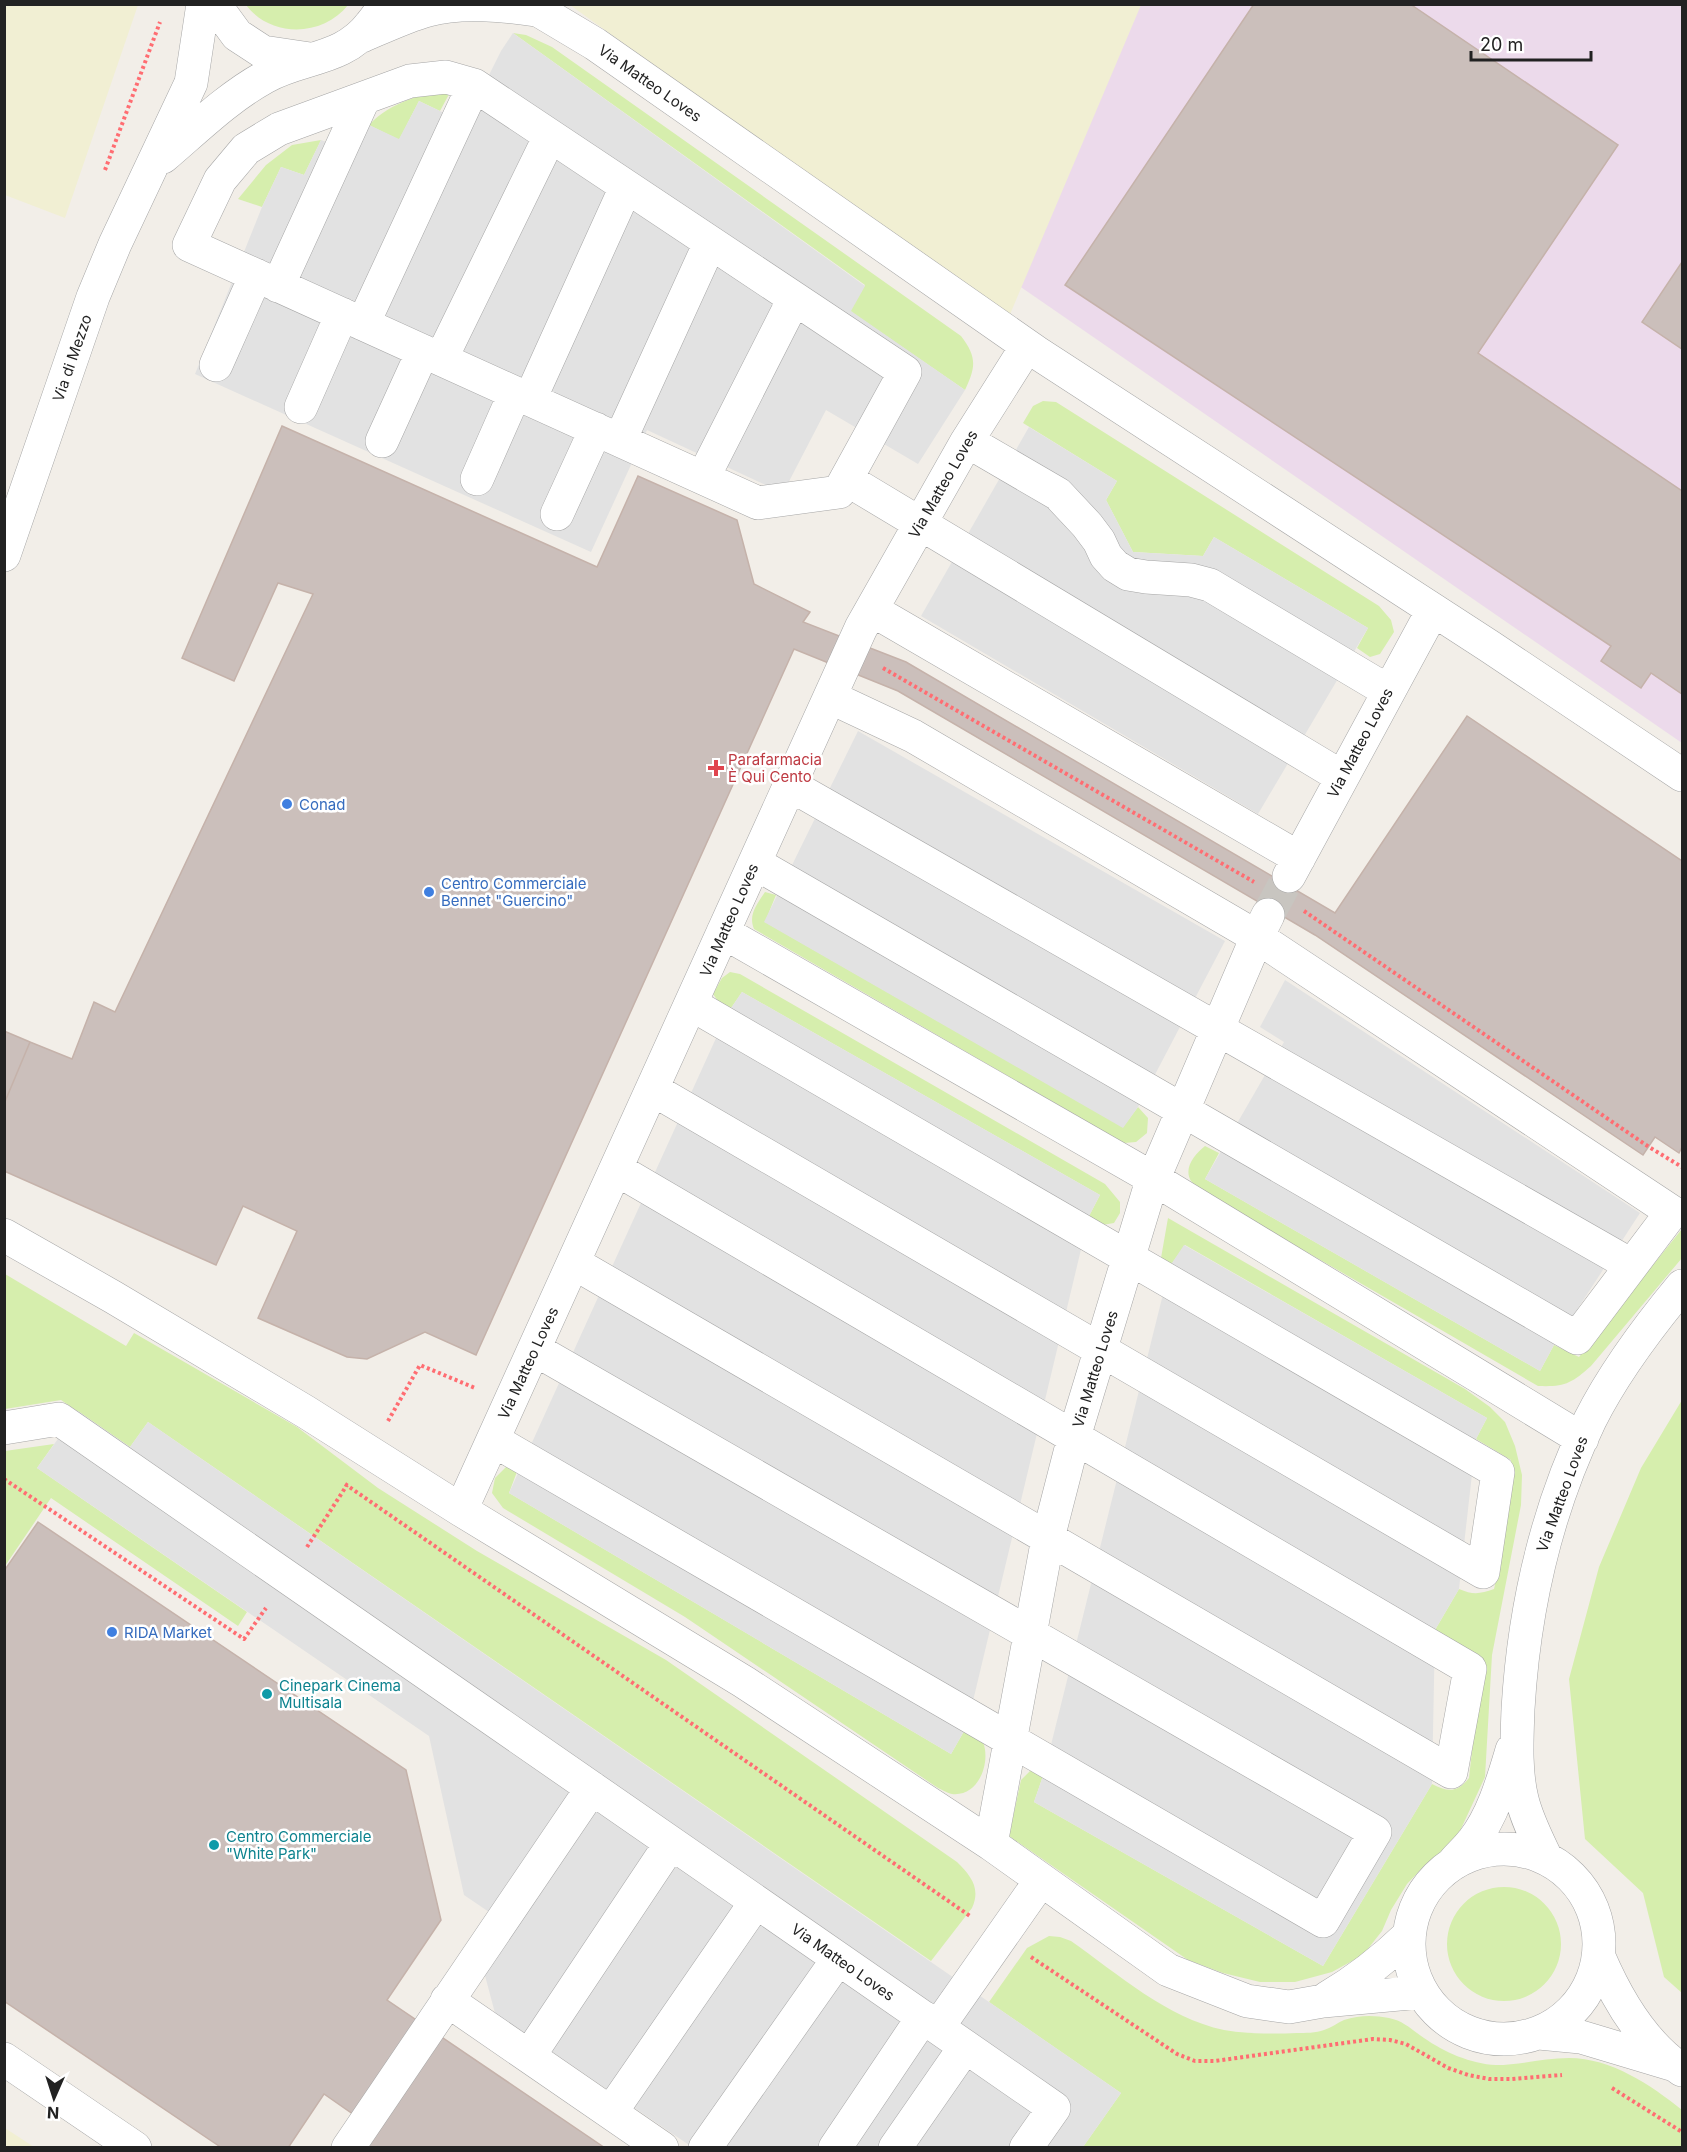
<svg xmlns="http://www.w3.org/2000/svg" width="1687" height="2152" font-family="Inter,sans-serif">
	<rect width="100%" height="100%" fill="#f2eee8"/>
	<!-- industrial -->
	<path fill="#ecdaeb" d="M1126,5H1682V743L1012,281Z"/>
	<!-- farmland -->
	<path fill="#f1efd3" d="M4,5H138L65,218L5,195Z
		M570,5H1141L1008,319Z
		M5,2128L34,2147H5Z"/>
	<!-- grass -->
	<path fill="#d6eead" d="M246,5H348C323,37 271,38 246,5Z
		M513,33L526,35L552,47L961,336C977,357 976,367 965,390L850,311L865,285Z
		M454,85L440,111L419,101L399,140L369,125C391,101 424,95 454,85Z
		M321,140L304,175L281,167L262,207L238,199L266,165L292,145Z
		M1043,401L1056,402L1379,606L1391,620L1394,632L1380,654L1370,657L1357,648L1368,628L1214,537L1203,556L1133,552L1106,500L1117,481L1023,423L1033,406Z
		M765,892L776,895L765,922L1123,1127L1138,1107L1148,1118L1147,1133L1136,1142L1124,1143L754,929C748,915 757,904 765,892Z
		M730,972L740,974L1105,1184L1120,1202V1213L1114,1223L1102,1225L1089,1216L1100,1195L742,992L727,1014L713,994L722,978Z
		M1205,1146L1219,1153L1205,1179L1540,1371L1554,1345L1579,1357L1682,1229V1258L1591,1366C1571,1384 1564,1387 1538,1386L1203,1192C1200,1189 1194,1185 1191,1181C1183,1168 1195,1154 1205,1146Z
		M1168,1218L1465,1389L1490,1407L1505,1422L1515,1446L1522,1475L1521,1505L1492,1655L1485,1777L1460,1831L1446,1849L1427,1863L1407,1884L1391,1910L1382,1931L1363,1955L1332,1972L1295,1982H1260L1223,1973L1188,1960L1009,1836L1021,1780L1032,1769L1044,1773L1034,1802L1323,1966L1432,1784C1449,1793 1458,1792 1469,1778L1482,1659L1435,1630L1459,1589C1473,1595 1480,1594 1494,1589L1498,1571L1511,1460L1476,1439L1487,1418L1185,1245L1170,1266L1161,1258Z
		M5,1274L126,1346L134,1333L297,1427L378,1488L477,1551L666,1660L957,1862C971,1876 981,1888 972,1908L931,1961L148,1422L130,1447L61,1400L5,1409Z
		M1682,1400V1993L1664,1977L1643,1893L1585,1839L1569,1679L1599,1567L1641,1468Z
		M54,1444L37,1468L247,1612L238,1626L51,1498L5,1566V1451Z
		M506,1467L518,1469L509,1493L951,1754L967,1726C972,1731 980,1736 983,1742C991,1762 979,1797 952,1794C947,1793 940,1789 935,1786L685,1617L503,1508L492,1493L495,1478Z
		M1447 1944a57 57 0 1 1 114 0a57 57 0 1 1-114 0Z
		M1049,1936L1060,1937L1071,1941C1118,1974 1167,2018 1224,2030C1247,2034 1274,2034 1297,2033C1305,2033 1316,2033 1324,2030C1331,2028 1337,2023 1344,2020C1359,2015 1374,2015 1389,2018C1404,2021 1412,2030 1424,2038C1444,2052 1471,2064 1496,2065C1520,2065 1544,2058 1569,2058C1611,2058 1651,2085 1682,2110V2147H1083L1121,2093L989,2002L1027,1948Z"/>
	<!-- parking -->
	<path fill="#e2e2e2" d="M513,33L865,286L851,311L965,390L918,464L826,410L783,493L647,430L591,552L195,374L262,207L281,167L304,175L321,140L355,153L369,125L399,139L419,101L465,123L501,51Z
		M1029,427L1117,481L1106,500L1133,552L1203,556L1214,537L1368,628L1258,814L921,616Z
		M858,731L1225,941L1138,1107L1123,1128L764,922Z
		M1285,980L1640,1213L1554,1345L1540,1371L1205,1179L1284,1042L1260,1027Z
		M742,992L1100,1195L1089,1216L967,1726L951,1754L509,1493L727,1014Z
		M1184,1245L1487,1418L1476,1439L1459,1589L1435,1630L1432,1784L1323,1966L1034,1802L1044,1773L1170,1266Z
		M78,1411L130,1447L148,1422L1121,2093L1083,2147H692L495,2013L483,1968L511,1927L464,1895L429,1736L37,1468Z"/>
	<!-- building -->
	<path fill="#cbbfbb" stroke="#c5b2aa" stroke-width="1.5" d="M1254,4H1410L1618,145L1478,353L1682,491V694L1651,673L1641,688L1601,661L1611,646L1065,285Z
		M1682,262V349L1642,322Z
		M282,426L597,567L638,476L737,520L754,584L810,612L803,622L906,662L1335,913L1467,716L1682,861V1147L1679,1153L1655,1137L1643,1155L1315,935L898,691L794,649L476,1355L425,1332L367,1359L347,1357L258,1318L297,1231L243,1206L216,1265L4,1171V1104L30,1042L72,1059L94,1002L115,1012L313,594L278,583L234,681L182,658Z
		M4,1031L30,1042L4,1104Z
		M38,1522L406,1770L441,1920L387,2000L605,2148H368L357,2117L324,2094L288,2148H222L4,2001V1571Z"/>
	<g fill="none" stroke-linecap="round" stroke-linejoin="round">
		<!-- minor-tunnel -->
		<path stroke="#c8c5c0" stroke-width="33" stroke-dasharray="33 16" stroke-linecap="butt" d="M1268,915L1288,878"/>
		<defs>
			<path id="minor" d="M217,4L218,9L237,35L263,52L310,59
				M528,4L595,44L1036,352L1489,646L1682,775
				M362,36C383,27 406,16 428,10C459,1 505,5 536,10
				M446,77L474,85L905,372L839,492L758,503L189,245L220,180L246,149L279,129L410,81Z
				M163,157C196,129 227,98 265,77C303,56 343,61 371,24C376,18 381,12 383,4
				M278,286L364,98
				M363,324L474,85
				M441,359L550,136
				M216,365L256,275
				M530,399L626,187
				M301,407L342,314
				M620,440L710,243
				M382,441L423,351
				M967,441L1058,494L1087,525L1099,541L1106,556L1115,566L1128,574L1146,577L1191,580L1210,585L1388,691
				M703,478L794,299
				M477,479L515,393
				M846,479L1342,777
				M557,514L596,429
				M4,555L93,297L115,244L191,83L203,4
				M872,610L1299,858
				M790,785L1631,1265
				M755,863L1577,1338L1672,1212L1257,937L913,736L830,697
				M1289,876L1433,610
				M723,932L1154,1179L1582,1439
				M652,1089L1483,1572L1498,1472L691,1004
				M4,1235L113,1297L306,1412L461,1510L744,1682L991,1844L1168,1970L1247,2001L1289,2007L1323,2001L1421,1992
				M574,1263L1451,1772L1470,1669L616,1169
				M4,1428L59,1419L1054,2108L1026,2148
				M493,1440L1323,1921L1375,1832L534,1349
				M461,1510L861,628L967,441L1027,346
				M991,1844L1048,1538L1074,1437L1150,1187L1257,937L1268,915
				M1409 1944a95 95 0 1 1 190 0a95 95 0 1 1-190 0Z
				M1546,1858C1537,1839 1527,1820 1522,1799C1515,1771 1517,1738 1518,1709C1524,1608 1546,1511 1590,1420C1614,1372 1648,1327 1682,1286
				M1454,1862C1460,1855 1467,1849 1473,1841C1493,1816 1503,1780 1512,1750
				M1599,1957C1617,1999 1643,2044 1682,2070
				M1327,1998C1358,1980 1382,1961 1408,1936
				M447,2000L662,2148
				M938,2027L1041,1880
				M1539,2033L1581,2037L1671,2064
				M529,2056L671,1843
				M4,2059L135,2148
				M611,2112L756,1902
				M348,2148L592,1788
				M705,2148L838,1959
				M835,2148L923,2017
				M895,2148L965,2047"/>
		</defs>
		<!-- minor casing -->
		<use href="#minor" stroke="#a6a6a6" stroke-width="34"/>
		<!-- path -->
		<path stroke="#ff6d72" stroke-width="4" stroke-dasharray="3 3" stroke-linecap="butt" d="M105,170L160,22
			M883,668L1254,882
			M1304,911L1649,1147L1682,1167
			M388,1421L420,1365L475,1388
			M4,1479L244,1639L266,1608
			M345,1484L970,1916
			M307,1547L347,1485
			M1031,1957L1177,2054L1195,2061H1215L1373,2039L1390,2040L1406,2044L1448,2068L1468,2075L1489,2079H1511L1562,2075
			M1612,2088L1682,2132"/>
		<!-- minor -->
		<use href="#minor" stroke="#fff" stroke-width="33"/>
	</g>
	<!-- markers -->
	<path fill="#e0444e" stroke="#fff" stroke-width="2" d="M713 759h6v6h6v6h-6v6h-6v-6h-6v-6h6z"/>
	<g fill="#3f7fe0" stroke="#fff" stroke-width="2">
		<circle cx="287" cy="804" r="6"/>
		<circle cx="429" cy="892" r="6"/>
		<circle cx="112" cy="1632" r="6"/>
	</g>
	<g fill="#0f9aa8" stroke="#fff" stroke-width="2">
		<circle cx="267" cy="1694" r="6"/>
		<circle cx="214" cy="1845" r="6"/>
	</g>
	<g text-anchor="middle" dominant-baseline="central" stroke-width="5" stroke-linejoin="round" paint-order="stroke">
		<!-- street labels -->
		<g font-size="15" fill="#222" stroke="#fff">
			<text transform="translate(650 83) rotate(35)">Via Matteo Loves</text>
			<text transform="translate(72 358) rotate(-71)">Via di Mezzo</text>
			<text transform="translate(943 484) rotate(-60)">Via Matteo Loves</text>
			<text transform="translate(1360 743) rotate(-62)">Via Matteo Loves</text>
			<text transform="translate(729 920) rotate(-66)">Via Matteo Loves</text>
			<text transform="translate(528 1363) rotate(-65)">Via Matteo Loves</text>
			<text transform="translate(1095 1369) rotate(-73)">Via Matteo Loves</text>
			<text transform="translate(1562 1494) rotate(-70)">Via Matteo Loves</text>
			<text transform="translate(843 1962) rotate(35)">Via Matteo Loves</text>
		</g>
		<!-- health labels -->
		<g font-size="15" fill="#be3a42" stroke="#fff" text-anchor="start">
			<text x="728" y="759">Parafarmacia<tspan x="728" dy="17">È Qui Cento</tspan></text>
		</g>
		<!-- shop labels -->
		<g font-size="15" fill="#366cbe" stroke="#fff" text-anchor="start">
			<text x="299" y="804">Conad</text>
			<text x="441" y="883">Centro Commerciale<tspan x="441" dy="17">Bennet "Guercino"</tspan></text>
			<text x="124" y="1632">RIDA Market</text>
		</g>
		<!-- culture labels -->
		<g font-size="15" fill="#0d838f" stroke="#fff" text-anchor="start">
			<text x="279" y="1685">Cinepark Cinema<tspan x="279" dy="17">Multisala</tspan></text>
			<text x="226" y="1836">Centro Commerciale<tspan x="226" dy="17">"White Park"</tspan></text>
		</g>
	</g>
	<!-- border -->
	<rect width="1687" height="2152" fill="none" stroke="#222222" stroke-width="12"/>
	<!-- north arrow -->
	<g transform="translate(54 2098) rotate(183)" stroke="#ffffff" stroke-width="4.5" paint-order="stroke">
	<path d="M0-4.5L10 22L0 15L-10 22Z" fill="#222222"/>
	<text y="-9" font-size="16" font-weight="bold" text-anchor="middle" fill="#222222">N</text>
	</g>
	<!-- scale -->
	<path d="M1471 51v9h120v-9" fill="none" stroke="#222222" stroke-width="3"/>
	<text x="1480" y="51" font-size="18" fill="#222222" stroke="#ffffff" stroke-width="4.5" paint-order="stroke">20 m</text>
</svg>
